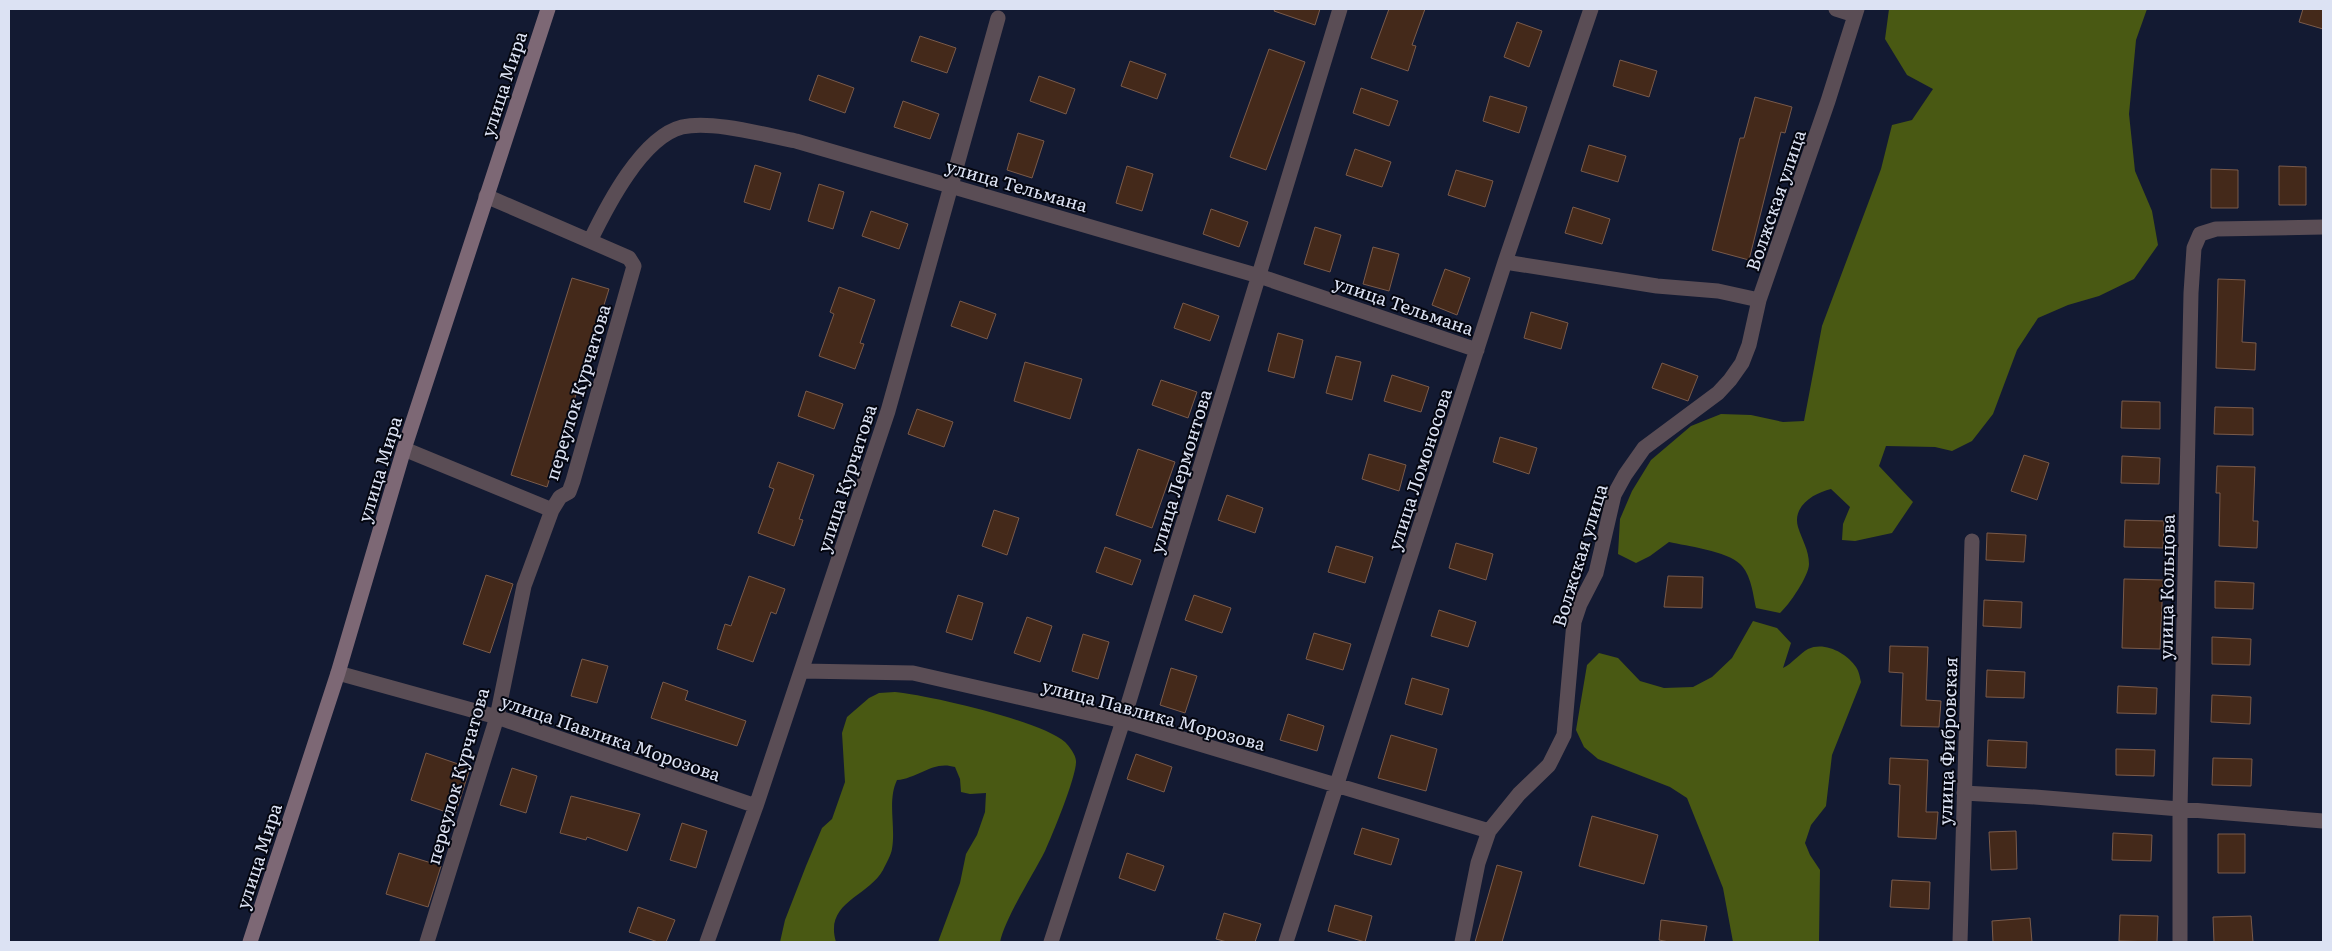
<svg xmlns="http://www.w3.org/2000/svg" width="2332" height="951" font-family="Literata,serif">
	<rect width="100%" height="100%" fill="#131a32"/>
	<!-- forest -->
	<path fill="#495913" d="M1889,9H2147L2136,40L2129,114L2135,171L2152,211L2158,245L2134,279L2099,296L2068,305L2038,318L2017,350L1993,414L1972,441L1952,451L1935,447L1886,446L1879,466L1913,502L1892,533L1855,541L1842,540L1843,524L1850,507L1831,489C1814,493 1792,506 1798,527C1802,540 1809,550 1809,564C1809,576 1789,605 1780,613L1756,608C1753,594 1751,574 1740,564C1727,551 1687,546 1669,542L1650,556L1636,563L1618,554L1620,519L1632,491L1651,460L1691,426L1721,414L1751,415L1783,422L1804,421L1822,326L1881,169L1892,125L1912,120L1933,89L1907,75L1885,39Z
		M1753,621L1777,628L1791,643L1783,668C1793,663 1799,654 1808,649C1824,641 1847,653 1856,667C1859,671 1860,678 1861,682L1832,755L1826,806L1811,825L1805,843L1810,855L1820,870L1819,942H1733L1723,888L1687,798L1670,787L1598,759L1584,747L1576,730L1587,665L1599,653L1618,658L1640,681L1664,688L1693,687L1712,677L1732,658Z
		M895,692C928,695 1041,721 1065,742C1069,746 1076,755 1076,761C1077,775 1052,836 1045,851C1033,875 1005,918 1000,942H938L960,883L966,854L977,835L985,812L986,793L970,794L961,792L960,779L955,767C933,760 919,778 897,780C887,801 896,826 892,849C891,855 886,864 883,870C868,897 824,902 836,942H780L785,920L806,866L822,828L832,819L845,782L842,733L847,717L869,698L879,693Z"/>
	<!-- building -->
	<path fill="#44291a" stroke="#795a4a" d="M1275,9H1320L1315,25L1274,11Z
		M1389,9H1425L1412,45L1416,46L1408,71L1371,58Z
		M2303,9H2323V29L2299,22Z
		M1517,22L1542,31L1529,67L1504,57Z
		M920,36L956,48L947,73L911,61Z
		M1269,49L1305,62L1266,170L1230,157Z
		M1620,60L1657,71L1649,97L1613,86Z
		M1130,61L1166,74L1157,99L1121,86Z
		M818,75L854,88L845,113L809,100Z
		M1039,76L1075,89L1066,114L1030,101Z
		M1361,88L1398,101L1389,126L1353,113Z
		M1490,96L1527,107L1519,133L1483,121Z
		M1755,97L1792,107L1785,133L1781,132L1749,260L1712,250L1740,138H1744Z
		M903,101L939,114L930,139L894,127Z
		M1018,133L1044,141L1032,178L1007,170Z
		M1589,145L1626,156L1618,182L1581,171Z
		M1355,149L1391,162L1382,187L1346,175Z
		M755,165L781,173L770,210L744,202Z
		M1127,166L1153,174L1142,211L1116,203Z
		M2279,166L2306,167V205H2279Z
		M2211,169L2238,170V208H2211Z
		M1456,170L1493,181L1485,207L1448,195Z
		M819,184L844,192L833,229L808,221Z
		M1573,207L1610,219L1602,244L1565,233Z
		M1211,209L1248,222L1239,247L1203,234Z
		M871,211L908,224L899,249L862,236Z
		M1315,227L1341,235L1330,272L1304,264Z
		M1373,247L1399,254L1389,291L1363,284Z
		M1445,269L1470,278L1457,315L1432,305Z
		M572,278L609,289L547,487L511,475Z
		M2218,279L2245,280L2242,342L2256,343L2255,370L2216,368Z
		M839,287L875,300L860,343L864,344L855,369L819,356L834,314L830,312Z
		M960,301L996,314L987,339L951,326Z
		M1183,303L1219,316L1210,341L1174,328Z
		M1531,312L1568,323L1561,349L1524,338Z
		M1278,333L1303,340L1294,378L1268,371Z
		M1336,356L1361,362L1352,400L1326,393Z
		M1025,362L1082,379L1070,419L1014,401Z
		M1662,363L1698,376L1688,401L1652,388Z
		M1392,375L1429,387L1421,412L1384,401Z
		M1161,380L1197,392L1188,418L1152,405Z
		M806,391L843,404L834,429L798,416Z
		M2122,401L2160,402V429L2121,428Z
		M2215,407L2253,408V435L2214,434Z
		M917,409L953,422L944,447L908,434Z
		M1500,437L1537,448L1529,474L1493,462Z
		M1138,449L1175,462L1152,528L1116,515Z
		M1369,454L1406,465L1399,491L1362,479Z
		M2024,455L2049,463L2037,500L2011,491Z
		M2122,456L2160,458L2159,484L2121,483Z
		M778,462L814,475L799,519L803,520L794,546L758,533L774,489L769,487Z
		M2217,466L2255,467L2253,521H2258L2257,548L2219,546L2220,493H2216Z
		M1227,495L1263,508L1255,533L1218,520Z
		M994,510L1019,518L1007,555L982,546Z
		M2125,520L2164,521L2163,548L2124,547Z
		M1987,533L2026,535L2024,562L1986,560Z
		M1456,543L1493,554L1486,580L1449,568Z
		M1336,546L1373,557L1365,583L1328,572Z
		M1105,547L1141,560L1132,585L1096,572Z
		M486,575L513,584L490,653L463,644Z
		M749,576L785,589L776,614L771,612L753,662L717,649L725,624L731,626Z
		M1668,576L1703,577L1702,608L1664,607Z
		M2124,579L2163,580L2160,649L2122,648Z
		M2215,581L2254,583L2253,609L2215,608Z
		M958,595L983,603L972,640L946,632Z
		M1194,595L1231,608L1222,633L1185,620Z
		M1984,600L2022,602L2021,628L1983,626Z
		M1439,610L1476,622L1468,647L1431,636Z
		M1027,617L1052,626L1040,662L1014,653Z
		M1314,633L1351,644L1343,670L1306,659Z
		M1083,634L1109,642L1098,679L1072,671Z
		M2212,637L2251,639L2250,665L2212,664Z
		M1890,646L1928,647L1926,700L1941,701L1939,727L1901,726L1903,673L1889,672Z
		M582,659L608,666L597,703L571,696Z
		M1171,668L1197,676L1185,713L1160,705Z
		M1987,670L2025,672L2024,698L1986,697Z
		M1412,678L1449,689L1442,715L1405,704Z
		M663,682L688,691L685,700L746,721L737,746L651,718Z
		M2118,686L2157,688L2156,714L2117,713Z
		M2212,695L2251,697L2250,724L2211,722Z
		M1288,714L1324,726L1317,751L1280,740Z
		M1391,735L1437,749L1426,791L1378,778Z
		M1988,740L2027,742L2026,768L1987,766Z
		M2116,749L2155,750L2154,776L2116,775Z
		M426,753L470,768L455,815L411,800Z
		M1136,754L1172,767L1164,792L1127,779Z
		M1890,758L1928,760L1926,812H1938L1936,839L1898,837L1900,785L1889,784Z
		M2213,758L2252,759L2251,786L2212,785Z
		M512,768L537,776L526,813L500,805Z
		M571,796L640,814L627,851L587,837L586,840L560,833Z
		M1592,816L1658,835L1644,884L1579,866Z
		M682,823L707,831L696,868L670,860Z
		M1362,828L1399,839L1391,865L1354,854Z
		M2016,831L2017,869L1991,870L1989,832Z
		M2113,833L2152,835L2151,861L2112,860Z
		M2218,834H2245V873H2218Z
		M399,853L441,866L428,907L386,894Z
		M1127,853L1164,866L1155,891L1119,878Z
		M1497,865L1522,872L1502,942H1475Z
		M1892,880L1930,882L1929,909L1890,907Z
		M1335,905L1372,916L1365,942L1328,931Z
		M638,907L675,920L666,942H658L629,932Z
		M1224,913L1261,924L1255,942H1227L1216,939Z
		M2120,915L2158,916L2157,942L2119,941Z
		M2251,916L2253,942H2214L2213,917Z
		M2030,918L2032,942H1993L1992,921Z
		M1661,920L1707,926L1704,942H1669L1659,940Z"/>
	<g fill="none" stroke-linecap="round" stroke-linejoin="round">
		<!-- minor -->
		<path stroke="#5a4d55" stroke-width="15" d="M1836,9L1855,15
			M590,241C607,206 642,137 682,127C712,120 765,135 796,141L1259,276L1477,350
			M1505,262L1657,286L1718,291L1759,300
			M404,449L552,510
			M802,671L913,673L1123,721L1489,831
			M338,673L497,717L756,806
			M1964,793L2035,797L2323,821
			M427,942L497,717L524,586L552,510L560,497L569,492L573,481L634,266L629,258L486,196
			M707,942L756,806L888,411L998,18
			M1051,942L1123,721L1340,9
			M1286,942L1505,262L1591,9
			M1462,942L1478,863L1489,831L1519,794L1549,765L1564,735L1574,622L1580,604L1596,573L1614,495L1625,475L1644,448L1718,393L1730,380L1742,363L1749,345L1759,300L1828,101L1857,9
			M1960,942L1972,541
			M2180,942V809L2191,293L2194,248L2200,234L2216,229L2323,227"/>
		<!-- secondary -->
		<path stroke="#7d6875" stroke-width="15" d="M250,942L338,673L404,449L548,9"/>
	</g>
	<g text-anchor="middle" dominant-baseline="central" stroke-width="4" stroke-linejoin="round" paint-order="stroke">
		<!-- street labels -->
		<g font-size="18" fill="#dce2f3" stroke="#040610">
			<text transform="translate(503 84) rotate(-72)">улица Мира</text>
			<text transform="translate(1017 185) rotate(16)">улица Тельмана</text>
			<text transform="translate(1775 200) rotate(-71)">Волжская улица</text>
			<text transform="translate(1404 305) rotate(19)">улица Тельмана</text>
			<text transform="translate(577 392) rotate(-73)">переулок Курчатова</text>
			<text transform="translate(379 469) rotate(-73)">улица Мира</text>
			<text transform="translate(1419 469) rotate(-72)">улица Ломоносова</text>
			<text transform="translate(1180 471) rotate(-73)">улица Лермонтова</text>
			<text transform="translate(846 478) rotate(-72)">улица Курчатова</text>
			<text transform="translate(1579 555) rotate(-73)">Волжская улица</text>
			<text transform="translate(2166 587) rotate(-89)">улица Кольцова</text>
			<text transform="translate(1154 714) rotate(15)">улица Павлика Морозова</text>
			<text transform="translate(611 737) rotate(19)">улица Павлика Морозова</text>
			<text transform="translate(1947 741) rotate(-88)">улица Фибровская</text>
			<text transform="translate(457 776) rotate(-74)">переулок Курчатова</text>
			<text transform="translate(258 856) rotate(-72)">улица Мира</text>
		</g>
	</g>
	<!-- border -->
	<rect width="2332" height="951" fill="none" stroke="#dce2f3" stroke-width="20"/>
</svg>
